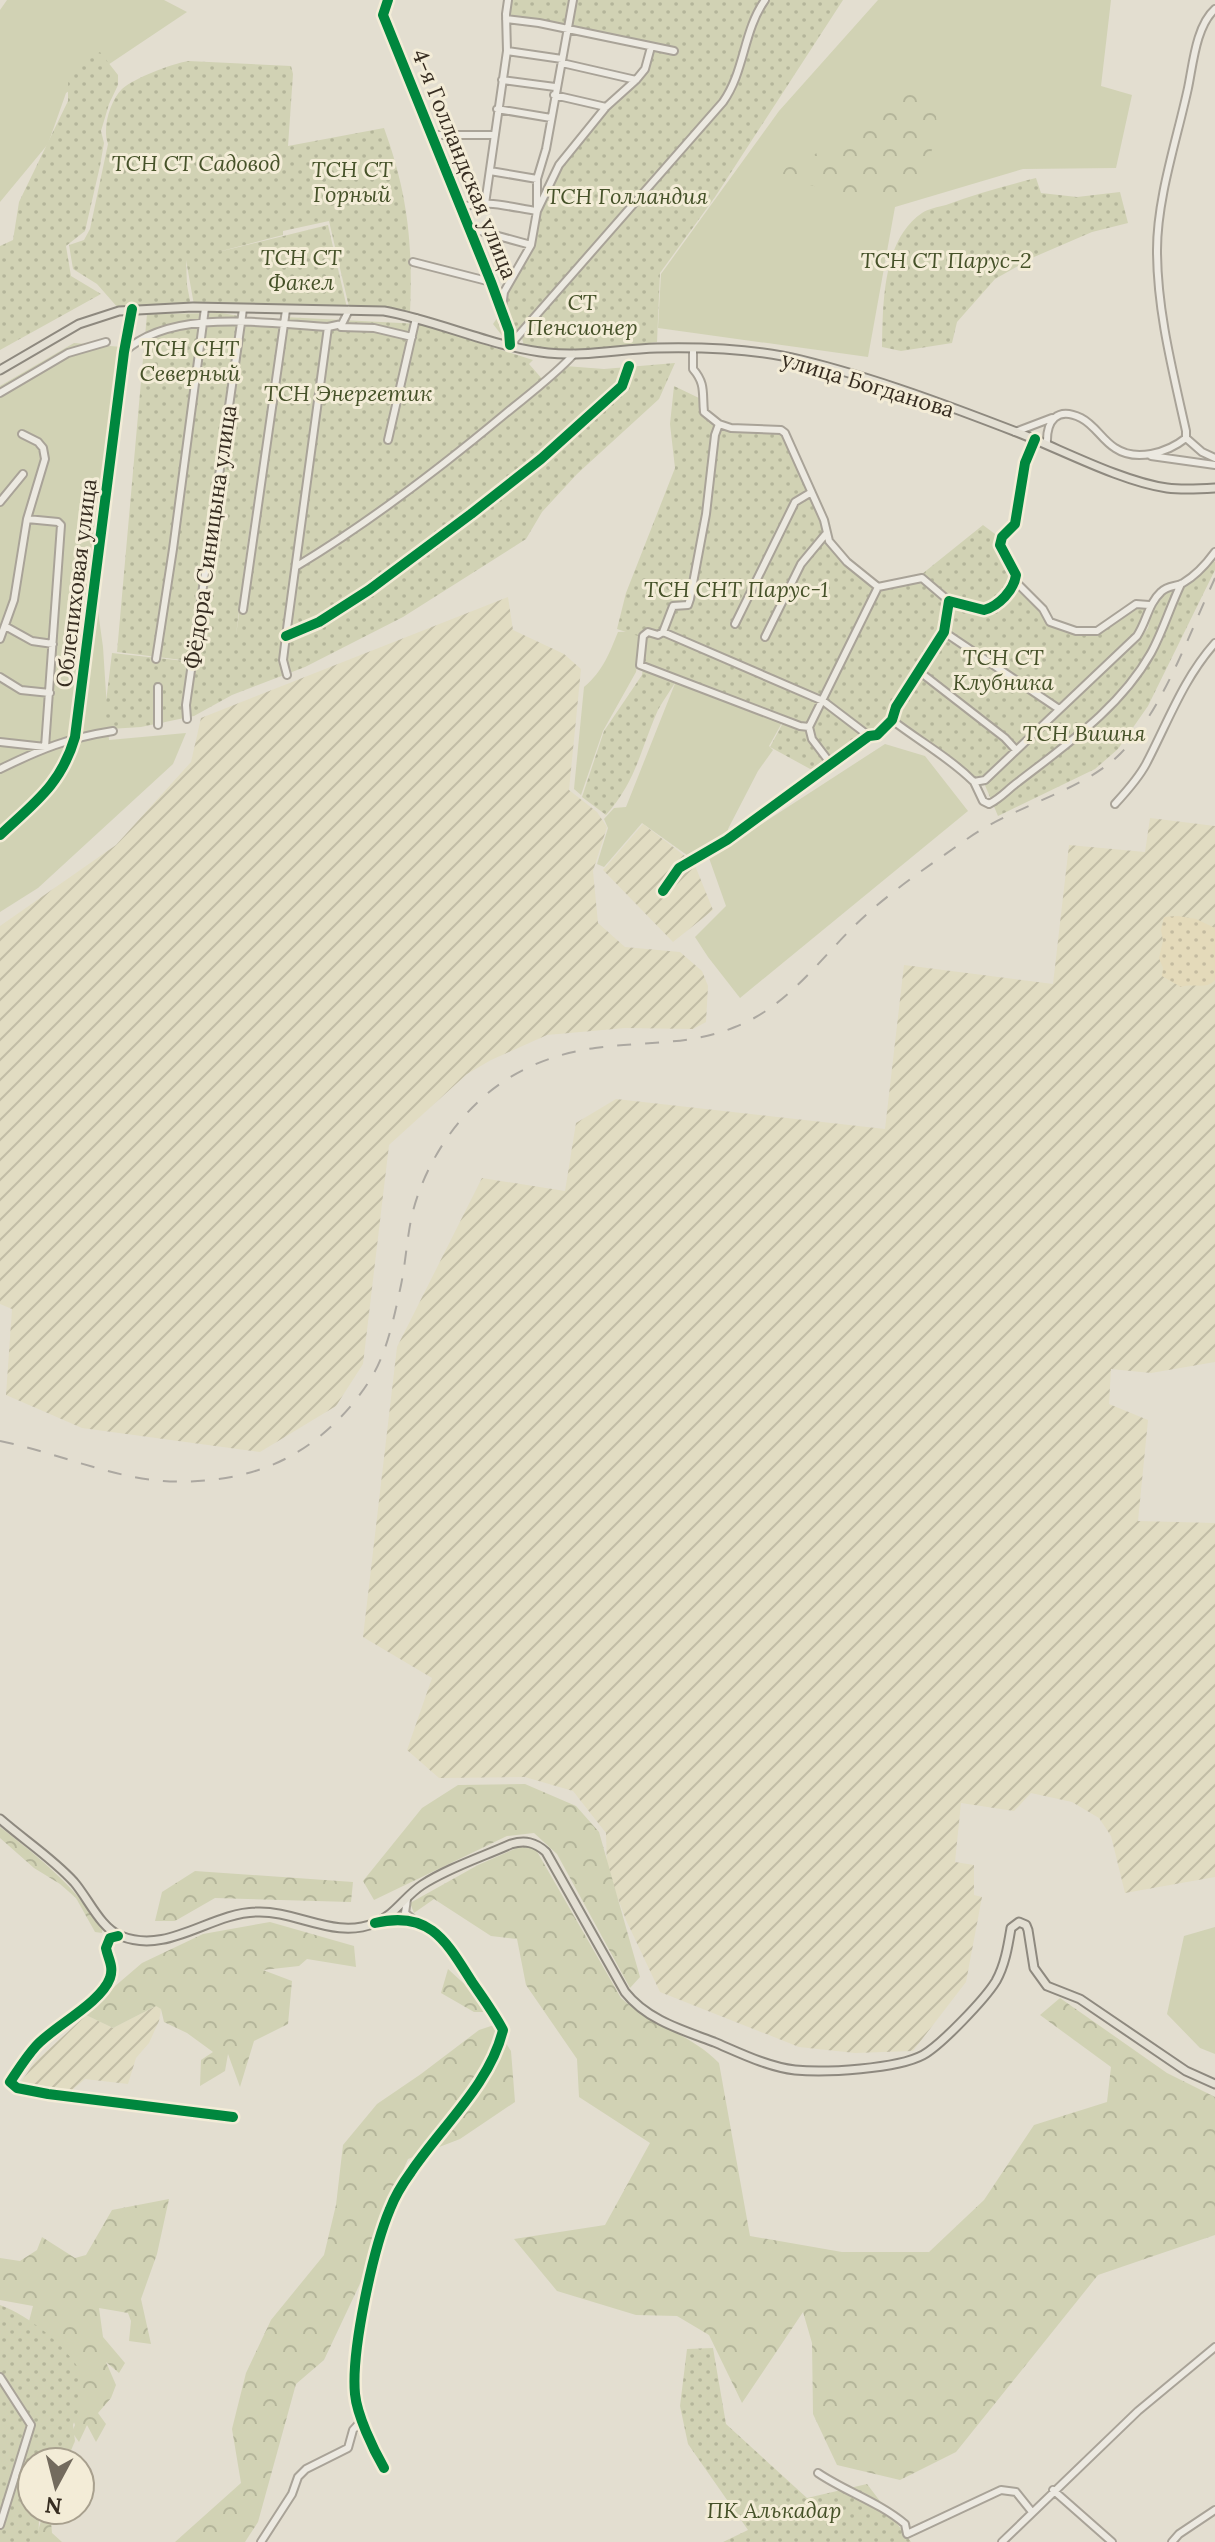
<svg xmlns="http://www.w3.org/2000/svg" width="1215" height="2542" font-family="Lora,serif">
	<defs>
		<pattern id="farmland-furrows" width="10" height="10" patternUnits="userSpaceOnUse" patternTransform="scale(2)"><rect width="10" height="10" fill="#e1dcc2"/><path d="M-1 1l2-2M0 10L10 0M9 11l2-2" fill="none" stroke="#c2bda6"/></pattern>
		<pattern id="forest-crowns" width="20" height="18" patternUnits="userSpaceOnUse" patternTransform="scale(2)"><rect width="20" height="18" fill="#d1d2b4"/><path d="M2 6a3 3 0 1 1 6 0M12 15a3 3 0 1 1 6 0" fill="none" stroke="#b4b59a"/></pattern>
		<pattern id="sand-dots" width="8" height="8" patternUnits="userSpaceOnUse" patternTransform="scale(2)"><rect width="8" height="8" fill="#e4daba"/><path d="M2 2h.1M6 6h.1" fill="none" stroke="#c4bba0" stroke-width="1.8" stroke-linecap="round"/></pattern>
		<pattern id="garden-dots" width="8" height="8" patternUnits="userSpaceOnUse" patternTransform="scale(2)"><rect width="8" height="8" fill="#d1d2b4"/><path d="M2 2h.1M6 6h.1" fill="none" stroke="#b4b59a" stroke-width="1.8" stroke-linecap="round"/></pattern>
	</defs>
	<rect width="100%" height="100%" fill="#e3ded0"/>
	<!-- farmland -->
	<path fill="url(#farmland-furrows)" d="M508,597L513,630L564,654L581,669L569,790L597,812L607,827L593,871L598,923L625,947L680,952L702,971L708,986L706,1022L693,1029L625,1028L547,1035L491,1060L467,1074L389,1145L363,1364L336,1406L260,1452L82,1428L6,1395L12,1309L0,1304V926L116,845L191,762L201,718Z
		M1150,818L1215,826V1362L1151,1373L1111,1369L1109,1404L1148,1420L1138,1521L1215,1523V1877L1125,1893L1111,1836L1099,1818L1072,1802L1031,1793L1014,1811L961,1803L955,1862L974,1865V1895L982,1897L966,1982L913,2051L855,2053L799,2047L660,1992L626,1920L607,1869L606,1833L573,1791L525,1777L439,1778L407,1750L432,1678L363,1637L397,1347L482,1178L565,1191L576,1123L616,1099L885,1129L904,965L1053,984L1069,845L1145,852Z
		M643,824L694,863L713,910L673,942L603,870Z
		M156,2006L161,2009L159,2021L149,2043L136,2058L128,2084L85,2079L72,2090L21,2082L34,2063L86,2015L113,2028Z"/>
	<!-- grass -->
	<path fill="#d1d2b4" d="M7,0H164L187,12L66,93L48,144L0,202V10Z
		M878,0H1111L1101,86L1132,95L1116,168L1023,169L895,207L868,357L658,328L661,274L779,111Z
		M74,343L122,347L91,561L103,647L109,740L186,733L173,764L38,888L0,912V386Z
		M644,631L641,639L636,672L603,731L581,795L574,789L584,687C603,671 609,654 618,632Z
		M676,681L783,721L769,746L773,750L758,771L728,829L730,833L691,858L642,823L604,867L597,864L608,828L604,819L614,808L626,807Z
		M885,744L925,756L968,811L740,998L708,957L695,937L726,906L709,858Z
		M1215,1927V2054L1200,2048L1167,2014L1184,1936Z"/>
	<!-- forest -->
	<path fill="url(#forest-crowns)" d="M920,91C954,116 927,159 917,192L887,199L885,205L780,177L786,168L817,153L871,121L906,94Z
		M525,1784L576,1806L599,1832L640,1977L630,1988L557,1854L534,1833L507,1836L374,1900L363,1881L422,1808L458,1785Z
		M0,1827C43,1860 70,1883 103,1927L102,1933L95,1932L76,1898L60,1884L34,1868L0,1838Z
		M519,1847L535,1848L621,1998C650,2025 691,2034 719,2063L750,2236L842,2252H929L984,2200L1034,2125L1107,2102L1111,2067L1040,2015L1060,1998L1167,2073L1215,2097V2235L1098,2275L956,2452L900,2480L837,2465L813,2414L812,2343L803,2312L742,2403L709,2335L677,2316L636,2315L557,2291L514,2239L605,2225L650,2143L579,2097L577,2059L526,1985L517,1939L491,1936L434,1899L414,1913L410,1903L478,1865Z
		M195,1871L353,1882L351,1902L215,1898L175,1921H155L162,1892Z
		M270,1922L354,1946L356,1967L307,1959L299,1966L263,1970L292,1981L288,2024L254,2041L240,2087L228,2054L225,2071L200,2086L201,2060L213,2052L187,2033L164,2022L161,2009L156,2006L113,2028L86,2015V2011L142,1963L203,1934Z
		M448,1969L472,1991L485,2012H474L441,1993Z
		M494,2025L511,2051L515,2102L460,2139L408,2159L387,2206L365,2273L324,2360L296,2384L258,2522L245,2542H175L241,2483L232,2429L246,2373L271,2320L324,2255L336,2205L343,2145L377,2104L421,2074L479,2030Z
		M169,2199L157,2254L141,2299L151,2344L129,2341L131,2321L128,2313L99,2308L103,2337L125,2363L119,2373L106,2362L116,2385L111,2398L98,2413L106,2424L96,2442L87,2425L79,2442L72,2432L75,2425L61,2385L28,2325L33,2306L0,2300V2258L20,2261L37,2250L42,2237L75,2258L86,2255L112,2210Z
		M44,2510H50L52,2533L62,2542H35Z"/>
	<!-- sand -->
	<path fill="url(#sand-dots)" d="M1178,916L1196,919L1215,928V980C1207,990 1192,983 1181,987L1162,976L1163,968L1159,958L1163,941L1161,930L1164,917Z"/>
	<!-- garden -->
	<path fill="url(#garden-dots)" d="M509,0H843L715,197L660,273L657,342C613,348 568,355 524,346L520,331L507,342L493,324L502,311L504,293L531,245L537,211L549,182L576,143L646,69L650,48L507,20Z
		M100,52L118,75V85L109,104L101,131L104,143L100,166L85,231L66,246L71,276L101,294L0,350V246L13,240L19,202L68,101V77L76,65Z
		M188,61L291,66L293,74L288,146L384,128C408,194 413,244 410,313L349,307L329,221L283,231V235L214,253L328,225L347,308L194,305L186,260L187,285L191,306L119,309L97,284L73,269L69,245L84,240L90,229L108,144C102,128 110,101 122,89C134,78 172,64 188,61Z
		M1036,178L1041,193L1077,197L1120,192L1128,223L1092,232L1034,257L995,279L957,322L952,343L901,351L882,347C883,305 882,240 922,213C928,209 938,207 946,205C975,194 1005,186 1036,178Z
		M222,313L244,317L190,661L117,652L147,314Z
		M246,317L282,320L248,539L236,635L284,317L420,324L533,360L529,364L544,381L565,366L604,369L675,363L659,399L577,474L542,512L526,539L403,617L305,667L232,695L194,716L141,727L110,729L105,725L104,718L112,653L194,662Z
		M674,386L699,398L700,411L722,428L780,433L785,437L809,497L823,520L824,540L848,565L882,588L921,581L947,603L942,633L889,719L812,770L770,747L785,719L678,678C672,688 664,699 658,710C640,750 637,780 606,815L582,797L604,731L642,675L647,639L617,629L626,593L675,468L670,424Z
		M983,525L999,537L997,545L1013,574L1041,609L1048,622L1054,627L1076,633L1097,632L1136,606L1147,607V614L1131,639L984,779H975L939,749L895,720L894,714L945,636L951,597L922,574Z
		M1211,559L1215,562V570L1148,706L1118,749L1095,769L998,816L984,783L995,775L1107,664L1142,636L1148,628L1153,609L1169,589L1186,587L1193,575Z
		M0,2305C28,2315 69,2347 82,2375L78,2385L82,2400L73,2425L75,2441L66,2462H32V2510H44L39,2520L38,2542H0Z
		M713,2348L726,2424L807,2498L867,2484L911,2542H723L748,2530L688,2444L680,2406L687,2349Z"/>
	<g fill="none" stroke-linecap="round" stroke-linejoin="round">
		<defs>
			<path id="minor" d="M388,0L383,15L491,282L509,331L510,345
				M506,19L539,23L674,51
				M507,51L562,59
				M562,63L636,80
				M502,80L555,87
				M554,95L606,107
				M497,109L551,118
				M433,135H495
				M490,171L537,179
				M485,204L507,51L506,14L508,0
				M461,208C482,198 514,208 537,211L559,165L606,107L636,80L645,69L651,47
				M469,228L531,245
				M413,262L491,282
				M502,308L504,292L531,245L537,211V179L546,149L573,0
				M341,327L374,328L412,337
				M510,345L723,102C745,71 743,31 765,0
				M124,352C173,307 268,324 329,327
				M0,393L68,353L106,342
				M719,424L731,428L781,430L785,433L824,520L829,541L847,562L878,587
				M1015,432L1052,418
				M1186,438L1202,452L1215,458
				M388,440L416,318
				M1047,444C1046,421 1057,406 1081,418C1095,425 1102,440 1115,448C1136,462 1167,453 1186,438V431C1173,372 1157,311 1157,250C1157,198 1177,139 1188,88C1193,64 1196,26 1215,9
				M1151,456L1215,465
				M0,502L23,474
				M297,566C370,522 439,469 505,414C528,395 554,376 574,354
				M1015,581L1043,609L1050,622L1076,631H1097L1136,604L1149,605
				M243,610L286,310
				M735,624L795,502L810,493
				M5,626L32,641L53,644
				M663,632L673,606L688,605L690,599L706,514L715,435L719,424L704,412C702,393 706,384 693,369V349
				M944,632L1059,709
				M286,636L319,622L369,590L471,514L541,459L622,386L629,366
				M765,637L801,564L825,535
				M0,639L14,600L27,519L45,459L43,448L38,442L22,434
				M156,659L173,549L205,308
				M920,672L1005,738L1016,750
				M287,675L283,660L286,636L328,327L342,324L349,310
				M0,677L21,690L50,693
				M187,719L186,705L243,309
				M892,720C919,741 949,757 974,782L985,780L1137,636C1147,621 1148,604 1161,592C1168,585 1176,587 1183,583C1195,576 1207,563 1215,552
				M158,725V687
				M809,727L800,726L640,665L643,636L648,632L658,635L663,632L823,701L869,736
				M0,742L45,747L61,525L58,522L27,519
				M831,764L812,739L809,727L878,587L922,578L949,601
				M0,769C41,749 68,738 113,731
				M974,782L983,801L989,804C1001,798 1007,790 1018,782C1067,744 1120,708 1151,653C1163,631 1170,607 1181,584
				M1115,804C1126,792 1138,779 1146,764C1168,722 1183,679 1215,643
				M0,835C34,803 61,785 75,737L124,352L132,309
				M663,891L679,868L727,840L869,736L877,735L892,720L896,707L944,632L949,601L984,610C999,606 1014,590 1016,575L1000,545L1002,537L1015,524L1025,463L1035,439
				M407,1899L405,1913L414,1920
				M380,1922C431,1910 449,1945 472,1982C483,1998 494,2013 503,2030C490,2084 442,2126 411,2172C403,2183 395,2196 390,2209C373,2249 351,2351 355,2394C357,2415 373,2449 384,2468
				M118,1936L110,1938L106,1948C108,1959 114,1966 110,1978C101,2003 54,2026 36,2046C26,2057 18,2070 10,2082L17,2088L48,2094L233,2117
				M0,2377L31,2425L0,2525
				M818,2473C846,2492 879,2502 905,2524L907,2534L1001,2490L1016,2492L1032,2512
				M1053,2490L1112,2542
				M261,2542L292,2494L298,2477L306,2469L348,2448L353,2430L362,2420
				M1002,2542L1138,2411L1215,2347
				M1172,2542L1179,2534L1215,2510"/>
			<path id="major" d="M0,370L79,324L119,311L193,307L384,311C439,321 492,347 548,353C584,357 620,349 657,348C702,347 757,349 801,360C875,378 949,406 1019,433C1062,450 1123,482 1167,488C1183,490 1199,489 1215,488
				M0,1819C24,1840 52,1858 74,1882C88,1898 101,1929 121,1936C168,1955 210,1913 256,1912C296,1910 335,1940 375,1923C395,1915 405,1896 422,1885C448,1868 482,1857 511,1844C525,1840 535,1842 546,1852L625,1992C647,2020 682,2030 714,2042C740,2053 768,2067 795,2070C825,2073 897,2069 923,2055C941,2045 985,1999 996,1981C1005,1965 1008,1946 1011,1928L1019,1922L1026,1925L1028,1930L1034,1968L1047,1986L1080,1999L1186,2071L1215,2084"/>
		</defs>
		<!-- minor casing -->
		<use href="#minor" stroke="#a9a398" stroke-width="10"/>
		<!-- major casing -->
		<use href="#major" stroke="#8e897f" stroke-width="11"/>
		<!-- minor -->
		<use href="#minor" stroke="#ece9e1" stroke-width="6"/>
		<!-- major -->
		<use href="#major" stroke="#e3dfd3" stroke-width="7"/>
		<!-- rail -->
		<path stroke="#aca8a1" stroke-width="2" stroke-dasharray="14 14" stroke-linecap="butt" d="M0,1441C44,1450 86,1467 129,1476C178,1487 240,1482 285,1459C321,1441 354,1408 374,1373C388,1348 395,1313 401,1285C406,1261 407,1235 413,1211C425,1166 452,1123 488,1093C518,1068 557,1053 595,1048C643,1041 689,1046 735,1027C792,1005 823,953 867,914C897,887 933,863 967,839C1013,806 1083,791 1120,754C1163,710 1189,634 1215,578"/>
		<defs>
			<path id="cycleway" d="M388,0L383,15L491,282L509,331L510,345
				M286,636L319,622L369,590L471,514L541,459L622,386L629,366
				M0,835C34,803 61,785 75,737L124,352L132,309
				M663,891L679,868L727,840L869,736L877,735L892,720L896,707L944,632L949,601L984,610C999,606 1014,590 1016,575L1000,545L1002,537L1015,524L1025,463L1035,439
				M375,1923C430,1910 446,1941 472,1982C483,1998 494,2013 503,2030C490,2084 442,2126 411,2172C403,2183 395,2196 390,2209C373,2249 351,2351 355,2394C357,2415 373,2449 384,2468
				M118,1936L110,1938L106,1948C108,1959 114,1966 110,1978C101,2003 54,2026 36,2046C26,2057 18,2070 10,2082L17,2088L48,2094L233,2117"/>
		</defs>
		<!-- cycleway casing -->
		<use href="#cycleway" stroke="#f3ecd7" stroke-width="15"/>
		<!-- cycleway -->
		<use href="#cycleway" stroke="#00873e" stroke-width="10"/>
	</g>
	<g text-anchor="middle" dominant-baseline="central" stroke-width="6" stroke-linejoin="round" paint-order="stroke">
		<!-- park labels -->
		<g font-size="22" font-style="italic" fill="#465229" stroke="#f3ecd7">
			<text x="196" y="163">ТСН СТ Садовод</text>
			<text x="352" y="169">ТСН СТ<tspan x="352" dy="25">Горный</tspan></text>
			<text x="627" y="196">ТСН Голландия</text>
			<text x="301" y="257">ТСН СТ<tspan x="301" dy="25">Факел</tspan></text>
			<text x="946" y="260">ТСН СТ Парус-2</text>
			<text x="582" y="302">СТ<tspan x="582" dy="25">Пенсионер</tspan></text>
			<text x="190" y="348">ТСН СНТ<tspan x="190" dy="25">Северный</tspan></text>
			<text x="348" y="393">ТСН Энергетик</text>
			<text x="736" y="589">ТСН СНТ Парус-1</text>
			<text x="1003" y="657">ТСН СТ<tspan x="1003" dy="25">Клубника</tspan></text>
			<text x="1084" y="733">ТСН Вишня</text>
			<text x="774" y="2510">ПК Алькадар</text>
		</g>
		<!-- street labels -->
		<g font-size="22" fill="#372d21" stroke="#f3ecd7">
			<text transform="translate(465 164) rotate(68)">4-я Голландская улица</text>
			<text transform="translate(868 384) rotate(17)">улица Богданова</text>
			<text transform="translate(210 537) rotate(-82)">Фёдора Синицына улица</text>
			<text transform="translate(76 583) rotate(-83)">Облепиховая улица</text>
		</g>
	</g>
	<!-- north arrow -->
	<g transform="translate(56 2486) rotate(187)"><circle r="38" fill="#f3ecd7" stroke="#a8a08e" stroke-width="2"/>
	<path d="M0-6L14 30L0 20L-14 30Z" fill="#736b5e"/>
	<text y="-12" font-size="22" font-weight="bold" text-anchor="middle" fill="#372d21">N</text>
	</g>
</svg>
